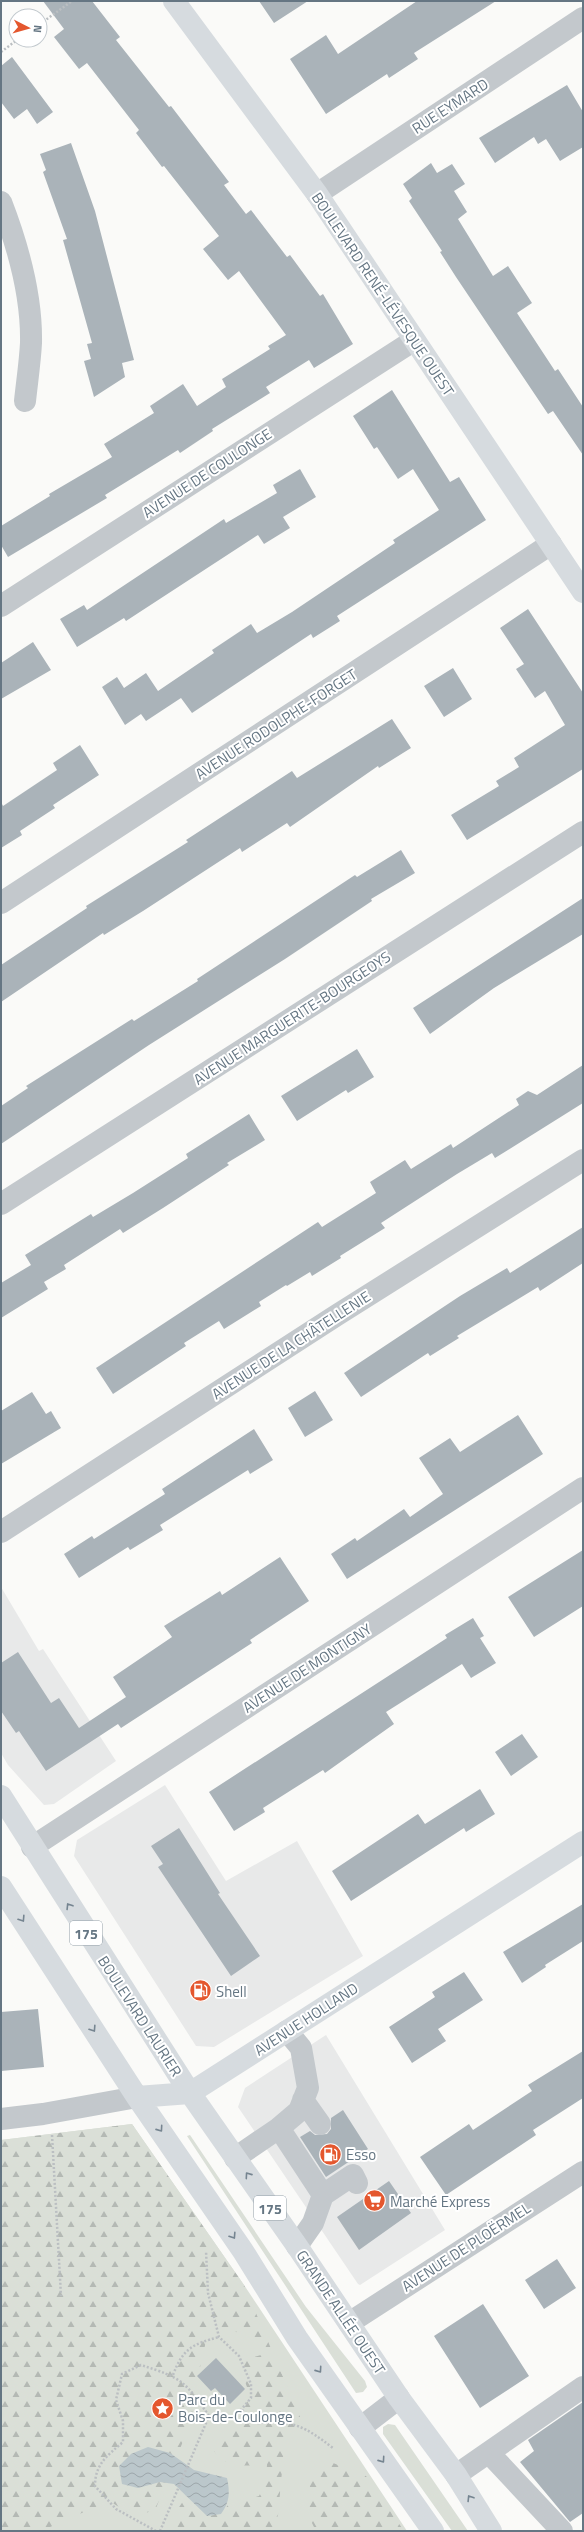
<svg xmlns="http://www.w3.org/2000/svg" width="584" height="2532" font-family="'Titillium Web',sans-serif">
	<defs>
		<pattern id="forest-firs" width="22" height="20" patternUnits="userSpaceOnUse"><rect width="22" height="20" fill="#dadfd7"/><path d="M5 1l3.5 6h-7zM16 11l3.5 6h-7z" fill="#b4b9b4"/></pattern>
		<pattern id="water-waves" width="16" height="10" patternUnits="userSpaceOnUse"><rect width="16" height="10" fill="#bbc7cb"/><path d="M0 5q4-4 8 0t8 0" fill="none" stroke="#9ca6aa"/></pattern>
	</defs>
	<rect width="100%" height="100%" fill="#fafaf8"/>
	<!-- built -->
	<path fill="#e8e9e9" d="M1,1587L39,1651L43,1649L116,1761L54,1804L44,1805L8,1765L1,1753Z
		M165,1785L226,1881L297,1841L363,1956L214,2047L196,2046L74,1856L77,1840Z
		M326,2035L445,2230L360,2285L358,2284L238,2107L245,2088Z"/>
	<!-- green -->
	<path fill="#dadfd7" d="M132,2124L244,2285L407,2531H1V2140Z
		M190,2135L306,2307L365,2381L367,2387L363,2392L356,2393L187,2136Z
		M388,2424L395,2425L468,2531H452L383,2434V2427Z"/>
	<!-- forest -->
	<path fill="url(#forest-firs)" d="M132,2124L244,2285L303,2424L284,2449L278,2515L272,2531H177C171,2517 178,2507 187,2497L207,2516L221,2514L228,2505L259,2496L266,2482L267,2464C244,2466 224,2470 211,2446C225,2431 254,2410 247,2387C245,2380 240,2373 236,2367L251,2358L261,2355L256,2340L229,2329L209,2328L195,2389L198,2414L190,2424L156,2508C135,2521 128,2512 109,2501L41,2531H1V2140Z
		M328,2461L366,2476L404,2531H316L309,2517L310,2484Z"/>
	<!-- water -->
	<path fill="url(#water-waves)" d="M148,2447L170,2453L194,2470L227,2478C230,2492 230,2502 221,2514L207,2516L174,2484L160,2482L138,2488L122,2484L119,2466L131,2454Z"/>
	<!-- building -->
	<path fill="#aab3b9" d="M43,1H92L120,37L116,40L169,107L171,106L229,182L224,185L246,214L251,210L287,257L290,255L320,296L323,294L353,344L314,368L309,360L266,387L270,393L212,429L213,431L180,453L178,450L105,495L107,498L8,557L1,545V526L50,496L49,494L112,457L104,444L154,413L150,406L183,384L197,406L226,387L222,379L270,349L268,346L286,335L239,271L228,280L203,249L219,236L164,166L162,167L136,133L139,130L87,63L79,69L54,37L64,29Z
		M259,1H308L274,23Z
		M417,1H496L414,53L418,59L389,78L387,74L326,114L290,59L326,35L338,54Z
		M12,57L53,112L37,124L27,109L14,119L1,102V66Z
		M567,85L583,112V147L560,161L546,139L538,144L534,137L495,163L479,138Z
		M71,143L95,211L134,360L122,363L125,377L94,397L84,361L91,359L87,344L92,343L63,240L67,239L43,172L46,170L40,154Z
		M431,163L437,173L452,164L465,184L454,191L467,212L458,219L493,276L508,266L532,303L517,313L555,371L558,369L583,407V455L553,411L548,414L456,277L440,252L442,251L409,201L412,198L403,184Z
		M392,390L450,482L459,477L486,520L337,616L340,621L313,638L311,634L192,713L181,698L146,721L141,714L125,725L102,687L117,677L124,688L146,673L158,691L214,653L212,650L251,624L257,633L292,612L395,543L393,540L439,510L413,469L398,479L377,447L374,449L353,416Z
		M300,469L316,497L283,517L290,528L264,544L258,535L126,621L124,618L77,647L60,619L84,605L87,610L224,519L226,523L277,493L273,485Z
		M528,609L583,693V769L467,840L451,815L499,786L496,781L519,767L514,758L565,725L545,691L535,698L516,669L524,664L500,628Z
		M33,642L51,670L1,699V663Z
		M453,668L472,699L444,717L424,686Z
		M392,719L411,748L379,768L378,766L290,827L287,823L242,852L240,848L143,911L104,935L103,933L1,1002V965L87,908L86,906L188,842L186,840L292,771L297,778Z
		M80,745L99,775L53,805L55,808L20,831L22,835L1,848V802L3,806L57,770L53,763Z
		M401,850L415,873L371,899L372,901L285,959L149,1045L1,1144V1106L28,1088L26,1086L132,1019L134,1021L198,981L197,979L355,875L357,877Z
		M583,898V934L494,988L430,1034L413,1008Z
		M357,1049L374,1077L348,1093L346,1090L297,1121L281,1096Z
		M583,1065V1103L495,1158L492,1153L457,1174L381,1223L385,1228L340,1256L341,1258L312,1276L310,1272L287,1286L286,1285L259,1302L261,1306L224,1329L219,1321L184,1343L186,1346L113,1394L96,1368L318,1222L322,1227L376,1193L370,1182L405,1160L411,1169L451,1144L453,1148L519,1105L516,1099L528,1091L537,1095Z
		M249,1114L265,1140L227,1163L229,1165L163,1208L123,1233L120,1229L64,1265L66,1269L44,1282L48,1289L1,1318V1283L31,1265L25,1255L91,1214L93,1217L133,1193L188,1158L186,1154Z
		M583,1227V1263L540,1291L538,1287L457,1336L459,1338L430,1356L428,1353L361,1397L344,1373L460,1296L507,1268L510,1273Z
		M315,1391L333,1420L305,1437L288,1408Z
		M32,1392L46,1414L51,1411L61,1428L1,1464V1411Z
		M518,1415L543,1454L347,1579L331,1554L355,1538L357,1541L404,1509L410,1517L443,1494L419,1458L450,1438L460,1452Z
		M254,1429L273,1460L250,1474L248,1470L160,1525L163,1530L130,1550L128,1547L79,1578L64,1554L92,1536L94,1539L165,1494L162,1489Z
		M583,1550V1606L534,1637L508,1597Z
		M280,1557L309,1601L250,1640L252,1643L121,1728L118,1724L46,1771L19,1731L16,1733L1,1711V1663L18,1652L51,1703L59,1698L79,1728L126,1697L113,1677L172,1637L164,1626L220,1591L222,1595Z
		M473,1618L484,1636L480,1638L496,1663L471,1678L462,1664L386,1712L394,1724L325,1773L323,1770L263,1808L265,1812L234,1831L209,1792L447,1638L445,1635Z
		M522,1734L538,1757L511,1776L495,1752Z
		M480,1789L495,1814L466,1832L464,1828L351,1901L332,1871L418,1814L425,1824Z
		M179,1828L220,1893L218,1894L260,1956L231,1976L158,1867L163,1864L151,1846Z
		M583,1904V1941L545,1965L546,1967L522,1983L503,1952Z
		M464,1972L483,2000L438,2029L446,2041L412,2063L389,2027L435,1997L432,1992Z
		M38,2009L44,2067L1,2071V2012Z
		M583,2051V2098L533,2130L536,2135L446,2195L420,2157L469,2124L473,2130L532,2091L528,2085Z
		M343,2110L368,2149L326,2177L300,2137L310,2131L315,2135L327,2134L331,2129V2118Z
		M389,2181L411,2213L359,2250L337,2217Z
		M557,2259L576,2288L544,2309L525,2280Z
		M483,2304L529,2376L480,2408L434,2336Z
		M216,2358L245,2389L230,2404L215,2388L211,2391L197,2376Z
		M583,2402V2513L570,2522L520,2462L534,2451L528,2440Z"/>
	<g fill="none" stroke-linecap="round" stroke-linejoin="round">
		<!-- path -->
		<path stroke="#bbbfc2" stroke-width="2.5" stroke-dasharray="2 2" stroke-linecap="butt" d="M40,24L72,1
			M1,52L17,40
			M52,2135L61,2296
			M173,2375C183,2348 193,2344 219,2337
			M242,2410L258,2423C295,2420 305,2427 333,2448
			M156,2531L116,2509L95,2486C95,2464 107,2456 123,2442V2421L116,2400L122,2374L141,2365C182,2378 185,2381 209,2416
			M160,2531L209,2416L225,2419L235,2417L251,2398V2384L239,2356L219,2337L208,2293L206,2251"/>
		<!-- minor -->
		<path stroke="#c3c8cc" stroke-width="22" d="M317,194L583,18
			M1,202C18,246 32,294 31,343C30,362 27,382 25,401
			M1,606L413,341
			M1,903L551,544
			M1,1204L583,832
			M1,1532L337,1315L583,1160
			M32,1847L583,1488
			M303,2100L320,2124
			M1,2119L43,2114L137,2097
			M279,2128L323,2195L313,2223L297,2246
			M235,2158L279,2128L299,2111L308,2088L301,2048L287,2031
			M323,2195L353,2175L357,2183
			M349,2323L583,2172
			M360,2428L399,2398
			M489,2453L562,2531
			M456,2475L583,2387"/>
		<!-- major -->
		<path stroke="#d6dbdf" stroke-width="22" d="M174,1L317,194L583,592
			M1,1796L190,2093L297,2246L399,2398L456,2475L491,2531
			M1,1887L137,2097L243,2251L297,2338L433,2531
			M137,2097L190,2093L583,1842"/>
	</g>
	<!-- one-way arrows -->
	<defs><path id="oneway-chevron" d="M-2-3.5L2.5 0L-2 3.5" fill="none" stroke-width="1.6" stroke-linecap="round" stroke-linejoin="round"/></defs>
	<g stroke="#768591">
		<use href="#oneway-chevron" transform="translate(69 1906) rotate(-122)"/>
		<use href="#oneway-chevron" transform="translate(22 1919) rotate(57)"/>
		<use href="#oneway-chevron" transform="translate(93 2029) rotate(57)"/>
		<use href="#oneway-chevron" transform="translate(160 2129) rotate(55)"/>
		<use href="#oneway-chevron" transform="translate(248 2175) rotate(-125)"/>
		<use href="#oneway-chevron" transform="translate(233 2236) rotate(57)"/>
		<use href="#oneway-chevron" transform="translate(319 2370) rotate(55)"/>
		<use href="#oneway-chevron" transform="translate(382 2460) rotate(55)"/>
		<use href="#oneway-chevron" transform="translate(470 2498) rotate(-122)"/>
	</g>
	<!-- icons -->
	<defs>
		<symbol id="fuel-disc" viewBox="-11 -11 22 22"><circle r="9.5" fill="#e4572e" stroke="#fff"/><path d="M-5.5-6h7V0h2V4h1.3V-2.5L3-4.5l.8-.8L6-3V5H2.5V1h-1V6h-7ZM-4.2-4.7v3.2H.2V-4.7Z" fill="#fff"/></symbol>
		<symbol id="supermarket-disc" viewBox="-11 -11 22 22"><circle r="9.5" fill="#e4572e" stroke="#fff"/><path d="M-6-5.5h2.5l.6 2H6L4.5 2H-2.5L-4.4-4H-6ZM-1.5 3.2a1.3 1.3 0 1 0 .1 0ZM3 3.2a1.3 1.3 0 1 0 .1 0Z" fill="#fff"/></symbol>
		<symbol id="sight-disc" viewBox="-11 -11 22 22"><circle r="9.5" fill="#e4572e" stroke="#fff"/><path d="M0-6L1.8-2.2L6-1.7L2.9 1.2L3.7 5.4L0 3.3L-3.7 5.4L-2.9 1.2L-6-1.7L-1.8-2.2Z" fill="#fff"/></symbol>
	</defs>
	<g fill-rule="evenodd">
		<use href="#fuel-disc" x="188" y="1978" width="25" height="25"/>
		<use href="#fuel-disc" x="318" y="2142" width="25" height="25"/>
		<use href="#supermarket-disc" x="362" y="2188" width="25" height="25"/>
		<use href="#sight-disc" x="150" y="2396" width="25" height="25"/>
	</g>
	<g text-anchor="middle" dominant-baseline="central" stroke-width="4" stroke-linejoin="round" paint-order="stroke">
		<!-- shield labels -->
		<g fill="#fff" stroke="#939fa8" stroke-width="1">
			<rect x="70" y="1921" width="32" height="24" rx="3"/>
			<rect x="254" y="2196" width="32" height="24" rx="3"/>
		</g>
		<g font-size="14" font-weight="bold" fill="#657683">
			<text x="86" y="1933">175</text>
			<text x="270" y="2208">175</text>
		</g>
		<!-- street labels -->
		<g font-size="15" fill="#657683" stroke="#fff">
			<text transform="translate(450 106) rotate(-33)">RUE EYMARD</text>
			<text transform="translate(383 294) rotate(56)">BOULEVARD RENÉ-LÉVESQUE OUEST</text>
			<text transform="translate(207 473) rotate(-33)">AVENUE DE COULONGE</text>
			<text transform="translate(276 724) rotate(-33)">AVENUE RODOLPHE-FORGET</text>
			<text transform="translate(292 1018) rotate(-33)">AVENUE MARGUERITE-BOURGEOYS</text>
			<text transform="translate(291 1345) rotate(-33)">AVENUE DE LA CHÂTELLENIE</text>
			<text transform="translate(307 1668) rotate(-33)">AVENUE DE MONTIGNY</text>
			<text transform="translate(140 2016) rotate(57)">BOULEVARD LAURIER</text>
			<text transform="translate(306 2019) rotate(-33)">AVENUE HOLLAND</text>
			<text transform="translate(466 2247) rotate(-33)">AVENUE DE PLOËRMEL</text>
			<text transform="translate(341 2312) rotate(56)">GRANDE ALLÉE OUEST</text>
		</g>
		<!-- poi labels -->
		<g font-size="15" fill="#657683" stroke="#fff" text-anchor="start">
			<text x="216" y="1991">Shell</text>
			<text x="346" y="2154">Esso</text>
			<text x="390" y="2201">Marché Express</text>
			<text x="178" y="2399">Parc du<tspan x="178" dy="17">Bois-de-Coulonge</tspan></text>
		</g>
	</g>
	<!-- border -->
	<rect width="584" height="2532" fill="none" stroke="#657683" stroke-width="4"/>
	<!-- north arrow -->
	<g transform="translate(28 28) rotate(96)"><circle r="19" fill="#ffffff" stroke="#c1c8cd"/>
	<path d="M0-3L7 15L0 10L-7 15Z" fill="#e4572e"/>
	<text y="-6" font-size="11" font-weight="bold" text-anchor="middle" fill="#657683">N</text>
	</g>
</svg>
